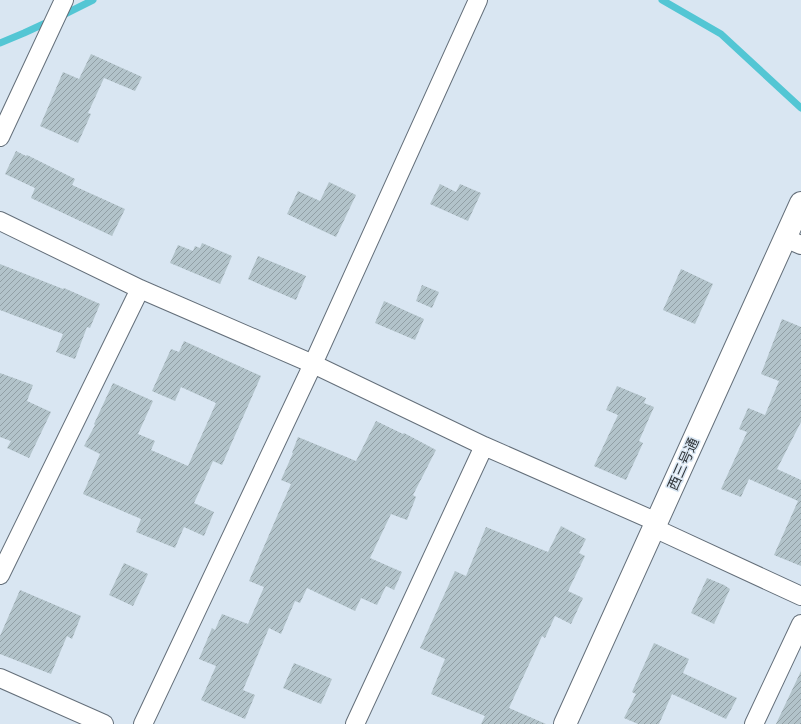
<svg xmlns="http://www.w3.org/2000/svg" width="801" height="724" font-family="Helvetica,'Noto Sans JP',sans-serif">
	<defs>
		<pattern id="building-hatch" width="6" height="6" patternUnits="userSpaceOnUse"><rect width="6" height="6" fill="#b2c3ca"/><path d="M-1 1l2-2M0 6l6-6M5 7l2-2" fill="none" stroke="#919fa5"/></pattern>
	</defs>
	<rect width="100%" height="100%" fill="#d9e6f2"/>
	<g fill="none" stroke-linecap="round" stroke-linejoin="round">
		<!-- stream -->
		<path stroke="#53c6d4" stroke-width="7" d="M662,0L721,34L801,108
			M61,16L93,0
			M0,43L24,33L50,21"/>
	</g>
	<!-- building -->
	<path fill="url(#building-hatch)" d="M91,54L142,77L135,91L104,78L88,113L91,114L78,143L40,126L63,72L79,79Z
		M16,151L26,156L27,155L75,179L72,185L125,209L112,236L31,198L35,188L5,174Z
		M329,182L356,195L336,237L287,214L298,191L320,201Z
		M440,184L456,192L460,184L481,193L468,221L430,204Z
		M202,243L232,256L220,284L170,263L178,245L193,251L195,246L200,248Z
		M258,256L306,276L296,300L248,279Z
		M0,264L63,289L64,288L100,304L90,328L87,327L75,359L56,352L63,334L0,310Z
		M681,269L713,284L695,324L663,310Z
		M422,285L439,292L432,308L416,301Z
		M384,301L424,319L415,340L375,323Z
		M782,319L801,327V422L777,469L801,480V566L774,555L798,501L749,479L741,497L721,489L747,432L739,429L748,408L765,415L779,381L761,374Z
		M184,341L261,376L222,465L213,461L194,503L214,512L204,536L184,527L175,548L136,532L141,519L83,494L100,454L84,446L95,425L94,424L113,383L153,401L138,434L155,441L151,450L188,466L216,403L181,387L175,401L152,391L171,349L179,352Z
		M0,373L33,385L27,401L51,412L29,458L7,448L11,441L0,437Z
		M617,386L646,398L644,403L654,407L639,441L643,443L626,480L594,466L618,415L606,410Z
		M376,421L403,434L404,433L436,450L413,495L416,497L407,520L391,514L370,558L402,572L394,590L386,586L377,605L361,598L355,611L307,588L300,603L295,601L281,634L269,628L243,690L255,695L245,719L201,700L216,666L199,659L212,628L215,630L222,614L248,624L264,587L249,581L291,484L281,480L293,453H292L298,437L356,461Z
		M561,526L586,539L579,553L585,556L568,591L583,598L571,624L555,616L545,638L542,636L509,708L546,724H481L485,716L431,694L445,659L420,648L455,571L466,576L486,527L548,552Z
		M124,563L148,574L133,606L109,595Z
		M707,578L724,585L730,589L714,624L691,613Z
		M20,590L81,616L72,639L67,636L51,674L0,654V636Z
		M654,643L689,659L683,673L737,698L726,719L672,694L659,724H638L624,718L636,694L632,692Z
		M294,663L332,679L321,704L283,688Z
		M801,671V724H776Z"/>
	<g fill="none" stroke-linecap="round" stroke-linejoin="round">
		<defs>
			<path id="street" d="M0,137L64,0
				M0,221L140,289L313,364L484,446L657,522
				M785,238L801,245
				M654,528L801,596
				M0,575L140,289
				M0,678L104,724
				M143,724L313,364L478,0
				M355,724L484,446
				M754,724L801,624"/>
			<path id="secondary" d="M565,724L801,203"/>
		</defs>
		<!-- street casing -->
		<use href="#street" stroke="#646f7a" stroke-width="20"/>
		<!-- secondary casing -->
		<use href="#secondary" stroke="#646f7a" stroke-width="24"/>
		<!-- street -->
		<use href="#street" stroke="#fff" stroke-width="18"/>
		<!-- secondary -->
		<use href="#secondary" stroke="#fff" stroke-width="22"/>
	</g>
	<g text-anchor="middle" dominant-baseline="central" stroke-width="3" stroke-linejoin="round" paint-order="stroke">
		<!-- street labels -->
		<g font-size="14" fill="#2f3438" stroke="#d9e6f2">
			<text transform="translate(683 464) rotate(-66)">西三号通</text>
		</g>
	</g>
</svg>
